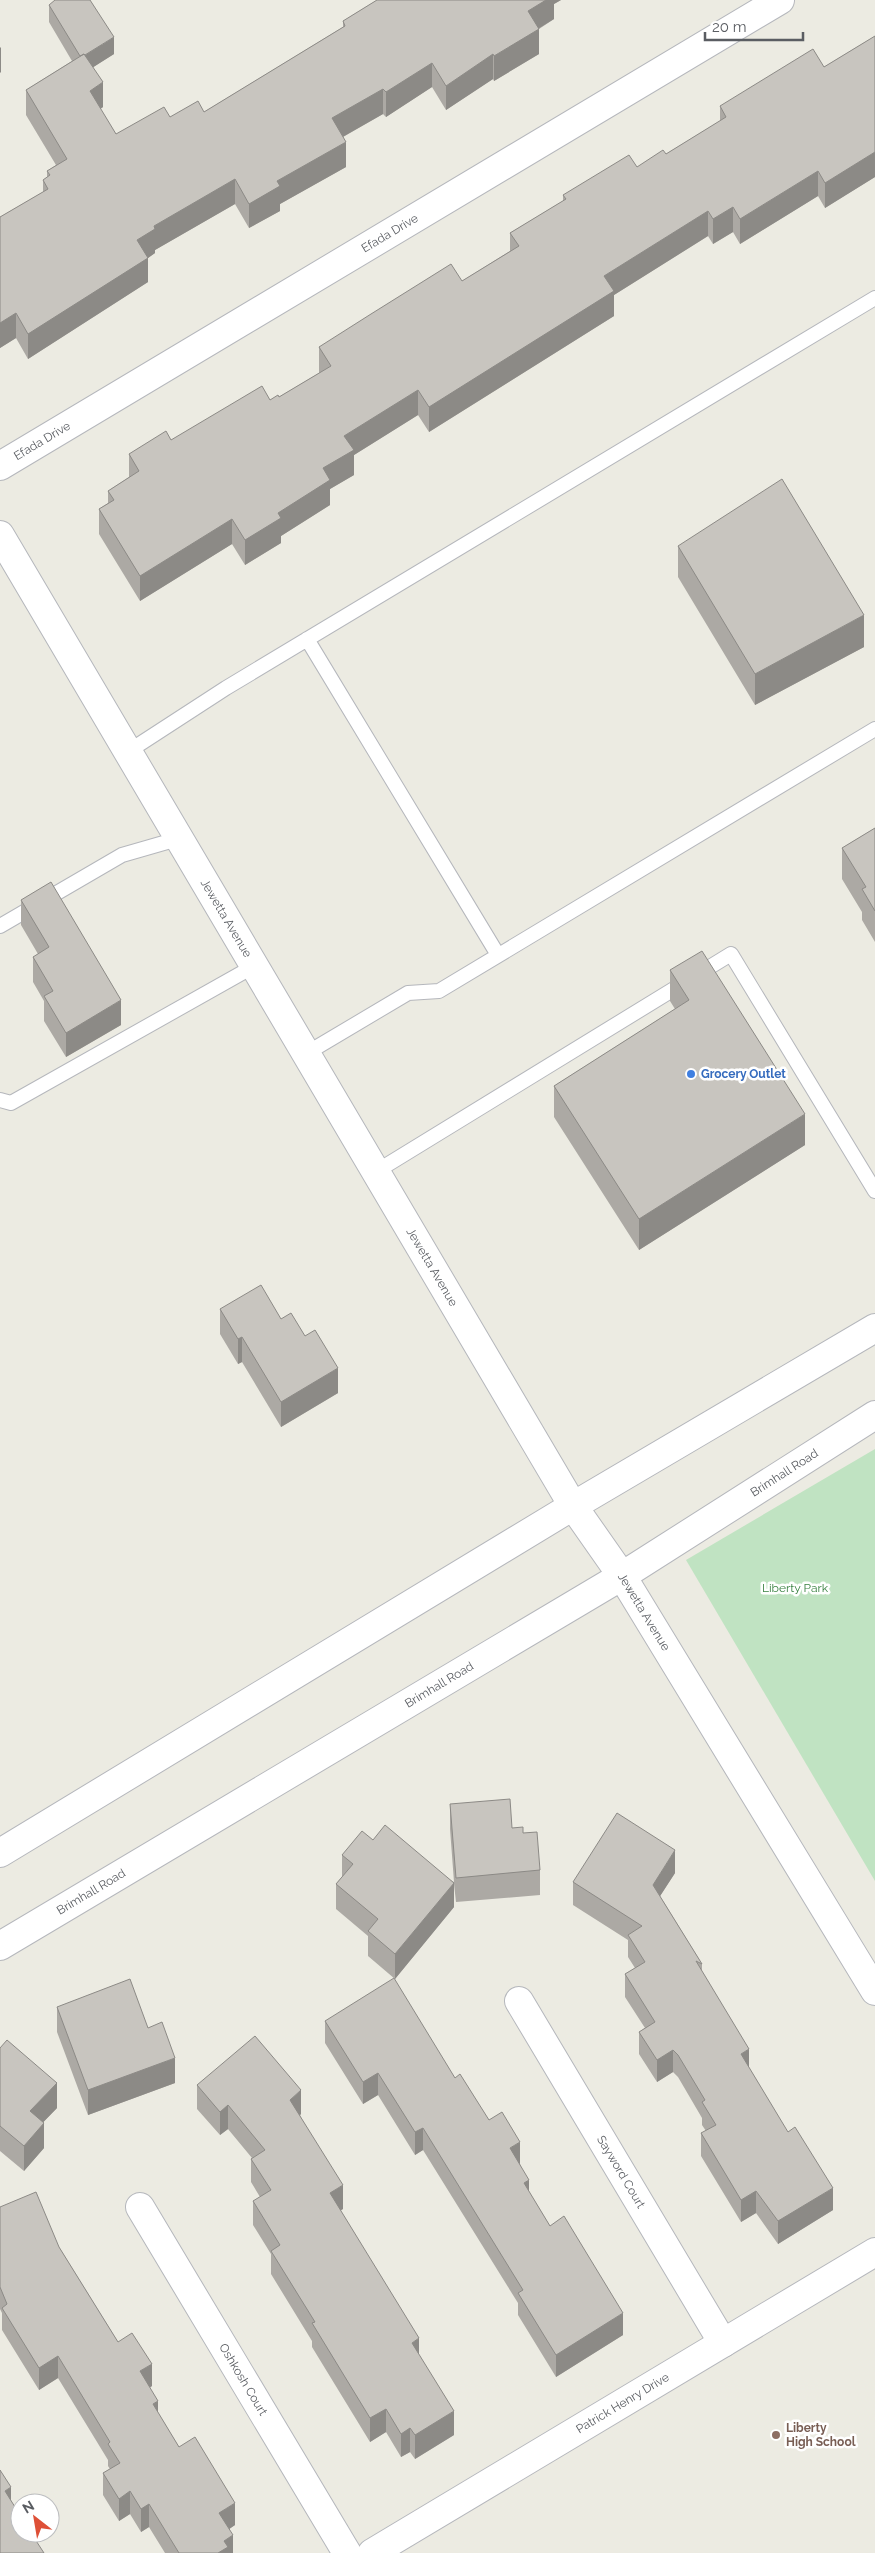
<svg xmlns="http://www.w3.org/2000/svg" width="875" height="2553" font-family="Raleway,sans-serif">
	<rect width="100%" height="100%" fill="#ecebe2"/>
	<!-- green -->
	<path fill="#c0e3c2" d="M875,1449V1881L686,1560Z"/>
	<g fill="none" stroke-linecap="round" stroke-linejoin="round">
		<defs>
			<path id="service" d="M307,639L498,955
				M129,751L226,688L875,298
				M0,926L122,855L181,838
				M307,1053L408,993L439,991L875,729
				M0,1100L11,1103L256,965
				M377,1171L731,954L875,1191"/>
			<g id="minor">
				<path id="s1" d="M0,466L780,0"/>
				<path id="s2" d="M519,2001L723,2343"/>
				<path id="s3" d="M140,2207L347,2553"/>
				<path id="s4" d="M372,2553L875,2252"/>
			</g>
			<g id="tertiary">
				<path id="s5" d="M0,535L573,1506L622,1576L875,1991"/>
				<path d="M0,1853L573,1506L875,1328"/>
				<path id="s6" d="M0,1946L622,1576L875,1415"/>
			</g>
		</defs>
		<!-- service casing -->
		<use href="#service" stroke="#b5b7bc" stroke-width="16"/>
		<!-- minor casing -->
		<use href="#minor" stroke="#b5b7bc" stroke-width="30"/>
		<!-- tertiary casing -->
		<use href="#tertiary" stroke="#b5b7bc" stroke-width="30"/>
		<!-- service -->
		<use href="#service" stroke="#fff" stroke-width="14"/>
		<!-- minor -->
		<use href="#minor" stroke="#fff" stroke-width="28"/>
		<!-- tertiary -->
		<use href="#tertiary" stroke="#fff" stroke-width="28"/>
	</g>
	<!-- wall -->
	<path fill="#aca9a4" d="M377,0H561L554,4V19L539,29V54L494,81L493,79L446,110L432,87L386,117L383,114L343,137L346,167L280,204V211L249,228L235,204L155,250V253L148,258V282L28,359L16,338L0,348V217L43,192V180L47,177V171L56,165L26,115V90L72,61L49,22V5L114,54L93,67L103,107L100,109L116,134L170,117L204,112L343,27V21Z
		M875,36V177L825,208L818,196L740,244L733,232L713,244L708,236L614,295V316L429,432L418,415L354,455V475L330,489V505L281,536V543L245,565L232,544L140,601L99,534V509L108,503V491L129,477V454L171,440L270,400L279,397L319,373V347L462,281L510,251V233L563,201V195L637,167L666,154L720,121V106L824,67Z
		M678,546L864,647L755,705L678,577Z
		M875,828V942L862,920V912L842,879V848Z
		M21,900L121,1025L66,1057L44,1021V1001L33,982V957L38,954L21,925Z
		M670,970L805,1145L639,1250L554,1117V1086L675,1009L670,1001Z
		M220,1309L281,1319L338,1393L281,1427L242,1362L238,1364L220,1334Z
		M450,1804L523,1833L540,1870V1895L456,1902L454,1884V1907L395,1979L368,1956V1936L336,1909V1884L342,1877V1855L373,1840L454,1882L450,1829Z
		M675,1873L660,1896L702,1964V1972L749,2068L833,2210L778,2244L756,2213L741,2222L701,2156V2133L706,2131L702,2125V2118L678,2077L673,2072L657,2082L639,2054V2032L645,2028L625,1997V1974L635,1968L628,1957V1940L573,1905V1882Z
		M57,2007L148,2028L175,2083L88,2115L57,2032Z
		M325,2021L455,2078L489,2120L520,2164L529,2192L550,2226L623,2335L556,2377L518,2315V2303L423,2150L415,2155L378,2095L363,2104L325,2043Z
		M0,2048L57,2108L43,2122L44,2148L24,2171L0,2151Z
		M197,2085L301,2114L300,2115L343,2209L340,2210L419,2355L454,2435L415,2459L410,2452L401,2457L386,2432L370,2442L312,2347V2341L271,2274V2254L253,2225V2201L260,2197L251,2182V2159L252,2158L228,2129L220,2135L197,2109Z
		M0,2207L59,2247L118,2342L152,2386L150,2387L158,2413L179,2447L235,2525L229,2529L233,2553H165L149,2527L141,2532L130,2514L119,2521L103,2495V2473L110,2469L108,2466V2460L58,2378L39,2390L2,2330V2313L0,2309Z"/>
	<!-- shaded-wall -->
	<path fill="#8c8a86" d="M546,0H561L554,4V19L528,35V11Z
		M539,29V54L494,81V56Z
		M114,37V54L81,75V58Z
		M1,47V72L0,73V48Z
		M493,54V79L446,110V86Z
		M432,63V87L386,117V92Z
		M103,82V107L90,116V91Z
		M383,89V114L332,143V118Z
		M346,142V167L280,204V211L249,228V204L277,181Z
		M875,152V177L825,208V183Z
		M818,171V196L740,244V219Z
		M235,179V204L155,250V253L148,258V282L28,359V334L154,226Z
		M733,207V232L713,244V219Z
		M708,211V236L614,295V316L429,432V407L604,276Z
		M16,313V338L0,348V323Z
		M418,390V415L354,455V475L330,489V505L281,536V543L245,565V540L278,513L323,468L344,436Z
		M232,519V544L140,601V576Z
		M864,615V647L755,705V674Z
		M121,1000V1025L66,1057V1033Z
		M805,1114V1145L639,1250V1219Z
		M242,1337V1362L238,1364V1339Z
		M338,1368V1393L281,1427V1402Z
		M675,1850V1873L653,1907V1885Z
		M454,1883V1907L395,1979V1954Z
		M749,2049V2071L741,2054Z
		M673,2050V2072L657,2082V2060Z
		M175,2058V2083L88,2115V2090Z
		M378,2073V2095L363,2104V2082Z
		M57,2083V2108L30,2136V2111Z
		M301,2090V2114L290,2124V2100Z
		M228,2105V2129L220,2135V2112Z
		M44,2123V2148L24,2171V2146Z
		M423,2128V2150L415,2155V2132Z
		M520,2142V2164L510,2171V2148Z
		M529,2180V2202L524,2183Z
		M343,2185V2209L330,2217V2193Z
		M833,2188V2210L778,2244V2221Z
		M756,2191V2213L741,2222V2200Z
		M623,2313V2335L556,2377V2355Z
		M419,2338V2362L412,2343Z
		M58,2356V2378L39,2390V2368Z
		M152,2364V2386L140,2394V2371Z
		M158,2401V2423L153,2404Z
		M386,2409V2432L370,2442V2418Z
		M454,2411V2435L415,2459V2435Z
		M410,2428V2452L401,2457V2434Z
		M11,2487V2512L5,2491Z
		M130,2491V2514L119,2521V2499Z
		M235,2503V2525L219,2536V2513Z
		M149,2504V2527L141,2532V2509Z
		M233,2535V2553H218L224,2541Z"/>
	<!-- building -->
	<path fill="#c8c5bf" stroke="#8c8a86" d="M55,0H90L114,37L85,55L84,54L80,56L49,5Z
		M377,0H546L528,11L539,29L494,56L493,54L446,86L432,63L386,92L383,89L332,118L346,142L277,181L280,186L249,204L235,179L154,226L155,229L137,240L148,258L28,334L16,313L0,323V217L48,189L43,180L50,175L47,171L67,159L26,90L84,54L103,82L90,91L116,134L164,107L170,117L198,101L204,112L345,26L343,21Z
		M875,36V152L825,183L818,171L740,219L733,207L713,219L708,211L604,276L614,291L429,407L418,390L344,436L354,450L323,468L330,480L278,513L281,518L245,540L232,519L140,576L99,509L114,500L108,491L139,471L129,454L166,431L171,440L262,386L270,400L278,395L279,397L331,366L319,347L371,314L451,264L462,281L519,246L510,233L566,199L563,195L629,155L637,167L663,150L666,154L726,117L720,106L813,49L824,67Z
		M782,479L864,615L755,674L678,546Z
		M875,828V911L862,889L866,887L842,848Z
		M51,882L121,1000L66,1033L44,996L53,991L33,957L49,947L21,900Z
		M702,951L805,1114L639,1219L554,1086L689,1000L670,970Z
		M261,1285L281,1319L291,1313L305,1336L315,1330L338,1368L281,1402L242,1337L238,1339L220,1309Z
		M510,1799L512,1828L523,1827V1833L537,1832L540,1870L456,1878L450,1804Z
		M617,1813L675,1850L653,1885L702,1964L696,1961L749,2049L741,2054L788,2132L795,2127L833,2188L778,2221L756,2191L741,2200L701,2133L716,2125L702,2102L705,2100L678,2055L673,2050L657,2060L639,2032L655,2022L625,1974L645,1962L628,1935L642,1926L573,1882Z
		M385,1825L454,1883L395,1954L368,1931L378,1919L336,1884L353,1864L342,1855L362,1831L373,1840Z
		M394,1978L455,2078L460,2074L489,2120L502,2112L520,2142L510,2148L529,2180L524,2183L550,2226L564,2216L623,2313L556,2355L518,2293L523,2290L423,2128L415,2132L378,2073L363,2082L325,2021Z
		M130,1979L148,2028L162,2022L175,2058L88,2090L57,2007Z
		M255,2036L301,2090L290,2100L343,2185L330,2193L419,2338L412,2343L454,2411L415,2435L410,2428L401,2434L386,2409L370,2418L312,2323L315,2322L271,2251L280,2245L253,2201L271,2190L251,2159L265,2150L228,2105L220,2112L197,2085Z
		M7,2040L57,2083L30,2111L44,2123L24,2146L0,2126V2048Z
		M36,2192L59,2247L118,2342L132,2333L152,2364L140,2371L158,2401L153,2404L179,2447L195,2437L235,2503L219,2513L233,2535L224,2541L228,2547L218,2553H179L149,2504L141,2509L130,2491L119,2499L103,2473L120,2463L108,2444L110,2442L58,2356L39,2368L2,2308L7,2304L0,2287V2207Z
		M0,2470L11,2487L5,2491L20,2515V2533H31L44,2553H0Z"/>
	<!-- markers -->
	<circle fill="#3f7fe0" stroke="#fff" stroke-width="2" cx="691" cy="1074" r="5"/>
	<circle fill="#8d6e63" stroke="#fff" stroke-width="2" cx="776" cy="2435" r="5"/>
	<g text-anchor="middle" dominant-baseline="central" stroke-width="5" stroke-linejoin="round" paint-order="stroke">
		<!-- street labels -->
		<g font-size="12" fill="#5a5d62" stroke="#fff">
			<text stroke="none"><textPath href="#s1" startOffset="454">Efada Drive</textPath></text>
			<text stroke="none"><textPath href="#s1" startOffset="49">Efada Drive</textPath></text>
			<text stroke="none"><textPath href="#s5" startOffset="445">Jewetta Avenue</textPath></text>
			<text stroke="none"><textPath href="#s5" startOffset="850">Jewetta Avenue</textPath></text>
			<text stroke="none"><textPath href="#s6" startOffset="916">Brimhall Road</textPath></text>
			<text stroke="none"><textPath href="#s5" startOffset="1255">Jewetta Avenue</textPath></text>
			<text stroke="none"><textPath href="#s6" startOffset="511">Brimhall Road</textPath></text>
			<text stroke="none"><textPath href="#s6" startOffset="106">Brimhall Road</textPath></text>
			<text stroke="none"><textPath href="#s2" startOffset="199">Sayword Court</textPath></text>
			<text stroke="none"><textPath href="#s3" startOffset="201">Oshkosh Court</textPath></text>
			<text stroke="none"><textPath href="#s4" startOffset="292">Patrick Henry Drive</textPath></text>
		</g>
		<!-- shop labels -->
		<g font-size="12" font-weight="bold" fill="#366cbe" stroke="#fff" text-anchor="start">
			<text x="701" y="1074">Grocery Outlet</text>
		</g>
		<!-- park labels -->
		<g font-size="12" fill="#3a8242" stroke="#fff">
			<text x="795" y="1588">Liberty Park</text>
		</g>
		<!-- education labels -->
		<g font-size="12" font-weight="bold" fill="#785e54" stroke="#fff" text-anchor="start">
			<text x="786" y="2428">Liberty<tspan x="786" dy="14">High School</tspan></text>
		</g>
	</g>
	<!-- north arrow -->
	<g transform="translate(35 2518) rotate(329)"><circle r="24" fill="#ffffff" stroke="#bdbec0"/>
	<path d="M0-4L9 19L0 12L-9 19Z" fill="#de5037"/>
	<text y="-8" font-size="14" font-weight="bold" text-anchor="middle" fill="#5a5d62">N</text>
	</g>
	<!-- scale -->
	<path d="M705 32v8h98v-8" fill="none" stroke="#5a5d62" stroke-width="2.5"/>
	<text x="712" y="32" font-size="15" fill="#5a5d62" stroke="#ffffff" stroke-width="4" paint-order="stroke">20 m</text>
</svg>
